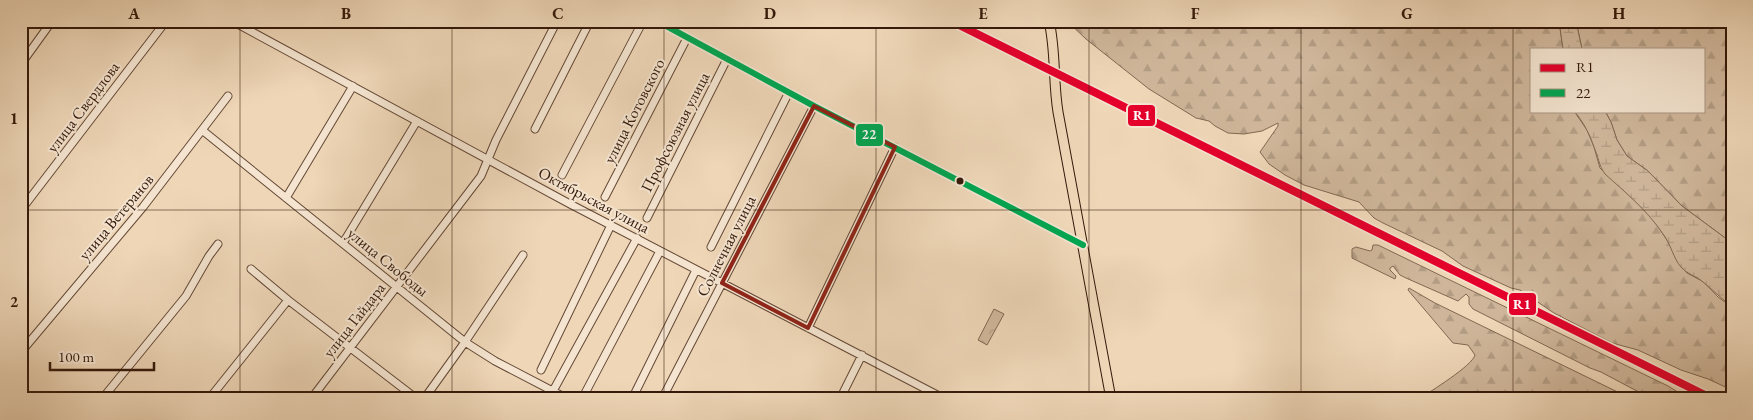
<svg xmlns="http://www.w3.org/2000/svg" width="1753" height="420" font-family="'EB Garamond',serif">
	<defs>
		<pattern id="forest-firs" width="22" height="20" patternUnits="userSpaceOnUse" patternTransform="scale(1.25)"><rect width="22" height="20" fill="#cfb69a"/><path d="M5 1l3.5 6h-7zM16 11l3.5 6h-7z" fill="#b29c83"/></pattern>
		<pattern id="wetland-marsh" width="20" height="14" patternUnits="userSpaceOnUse" patternTransform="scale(1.25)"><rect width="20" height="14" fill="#cfb69a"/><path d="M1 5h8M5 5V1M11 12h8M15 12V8" fill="none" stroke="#b29c83"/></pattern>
		<pattern id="park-crowns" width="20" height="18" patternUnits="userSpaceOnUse" patternTransform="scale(1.25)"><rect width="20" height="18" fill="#cfb69a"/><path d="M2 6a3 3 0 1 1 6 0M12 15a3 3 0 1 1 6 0" fill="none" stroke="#b29c83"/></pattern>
	</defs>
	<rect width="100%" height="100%" fill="#eed6b7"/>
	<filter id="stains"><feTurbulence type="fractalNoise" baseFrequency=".004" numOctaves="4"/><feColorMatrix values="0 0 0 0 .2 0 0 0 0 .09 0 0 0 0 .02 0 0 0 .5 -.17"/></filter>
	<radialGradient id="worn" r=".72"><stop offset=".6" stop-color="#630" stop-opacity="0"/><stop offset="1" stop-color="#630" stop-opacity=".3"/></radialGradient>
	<!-- forest -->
	<path fill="url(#forest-firs)" stroke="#826852" d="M1067,21H1559L1563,49H1532V111H1574L1587,130L1594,147L1600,168L1650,215L1671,246L1676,258L1687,273L1704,282L1718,297L1732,307V390L1708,379L1681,370L1638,350L1612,343L1554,313L1520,290L1511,288L1463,266L1442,251L1383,223L1374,218L1359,202L1304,185L1285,175L1269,164L1260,152L1278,126V123L1262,131L1244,134L1228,133L1215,126L1209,121L1196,118L1149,89L1086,39Z
		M1576,21H1732V243L1682,206L1648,171L1627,156L1617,140L1611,122L1605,111H1704V49H1582Z
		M1373,245H1378L1668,386L1689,399H1652L1601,372L1590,368L1473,309L1469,304V297L1466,294L1458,301L1406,278L1400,275L1393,266L1390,268V270L1396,276L1395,279L1352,258V249L1356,247L1370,251L1372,250Z
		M1409,288L1435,303L1632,399H1419C1431,391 1472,366 1475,355L1468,345L1453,343L1408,290Z"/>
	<!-- wetland -->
	<path fill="url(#wetland-marsh)" stroke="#826852" d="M1559,21H1576L1582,49H1563Z
		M1574,111H1605L1611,122L1617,140L1627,156L1648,171L1682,206L1732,243V307C1722,299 1713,290 1703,282C1696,276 1687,274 1681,267C1673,258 1671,244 1663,234C1647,210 1626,193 1605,174C1599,166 1598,156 1594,147C1590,135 1583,121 1574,111Z"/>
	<!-- park -->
	<path fill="url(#park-crowns)" stroke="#826852" d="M994,309L1004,314L987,345L978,340Z"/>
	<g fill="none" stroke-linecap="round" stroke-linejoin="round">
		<defs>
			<path id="minor" d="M232,21L570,204L945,399
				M657,21L814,106L1083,245
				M21,64L52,21
				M535,129L590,21
				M202,130L465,342L495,361L568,399
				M562,175L643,21
				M605,197L687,38
				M286,198L353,86
				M21,210L166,21
				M647,218L727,59
				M343,243L417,121
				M711,247L789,92
				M251,269L288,300L417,399
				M808,328L895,147
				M21,352L143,207L228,96
				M541,370L611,225
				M553,391L637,238
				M102,399L186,296L209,256L218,244
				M209,399L288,300
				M311,399L481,176L496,140L557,21
				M424,399L465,342L523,255
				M582,399L660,251
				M632,399L696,270
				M662,399L814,106
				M840,399L862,355"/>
			<path id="major" d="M1049,21C1056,51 1053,82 1058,112L1111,399"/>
		</defs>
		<!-- minor casing -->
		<use href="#minor" stroke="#634835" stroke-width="9"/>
		<!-- major casing -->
		<use href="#major" stroke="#35190a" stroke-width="11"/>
		<!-- minor -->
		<use href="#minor" stroke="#f4e4d0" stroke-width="7"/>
		<!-- major -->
		<use href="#major" stroke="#eed6b7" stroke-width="9"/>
		<defs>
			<path id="bus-1" d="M657,21L814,106L1083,245"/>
		</defs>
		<!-- bus-1 casing -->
		<use href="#bus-1" stroke="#f4e4d0" stroke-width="10"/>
		<!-- bus-1 -->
		<use href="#bus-1" stroke="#00a651" stroke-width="6"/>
		<defs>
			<path id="rail-1" d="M951,21L1713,399"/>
		</defs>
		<!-- rail-1 casing -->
		<use href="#rail-1" stroke="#f4e4d0" stroke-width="11"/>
		<!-- rail-1 -->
		<use href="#rail-1" stroke="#e4002b" stroke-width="8"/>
	</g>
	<!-- marked area -->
	<path fill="none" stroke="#8f2418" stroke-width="4" stroke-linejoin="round" d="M814,106L895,147L808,328L722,283Z"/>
	<!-- grid -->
	<path fill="none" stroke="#35190a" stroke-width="1" stroke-opacity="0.55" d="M240,21V399M452,21V399M664,21V399M876,21V399M1089,21V399M1301,21V399M1513,21V399M21,210H1732"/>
	<!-- markers -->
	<circle fill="#35190a" stroke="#f4e4d0" stroke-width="2" cx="960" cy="181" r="4.5"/>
	<g text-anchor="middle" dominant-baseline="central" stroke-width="4" stroke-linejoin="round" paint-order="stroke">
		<!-- street labels -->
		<g font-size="16" fill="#35190a" stroke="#f4e4d0">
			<text transform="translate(83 107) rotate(-53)">улица Свердлова</text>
			<text transform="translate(634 111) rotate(-63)">улица Котовского</text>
			<text transform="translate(675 132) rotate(-63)">Профсоюзная улица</text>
			<text transform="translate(594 200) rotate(28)">Октябрьская улица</text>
			<text transform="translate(116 217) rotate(-50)">улица Ветеранов</text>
			<text transform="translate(726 246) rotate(-63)">Солнечная улица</text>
			<text transform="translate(388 262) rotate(39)">улица Свободы</text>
			<text transform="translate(354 320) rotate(-52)">улица Гайдара</text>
		</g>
	</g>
	<g stroke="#f4e4d0" stroke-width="2">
		<rect x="1127" y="104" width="29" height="23" rx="5" fill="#e4002b"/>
		<rect x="855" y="123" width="29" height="24" rx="5" fill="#00a651"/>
		<rect x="1508" y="292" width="29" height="24" rx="5" fill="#e4002b"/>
	</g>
	<g font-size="14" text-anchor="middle" font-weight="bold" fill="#fff">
		<text x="1142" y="120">R1</text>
		<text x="869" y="139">22</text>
		<text x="1522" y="309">R1</text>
	</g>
	<!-- margin -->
	<rect width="1753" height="420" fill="none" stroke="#eed6b7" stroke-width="55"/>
	<!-- legend -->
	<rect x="1530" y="48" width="175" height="65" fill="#f4e4d0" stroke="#a89381"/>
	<rect x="1540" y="64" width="25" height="8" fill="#e4002b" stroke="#a89381"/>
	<text x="1576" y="72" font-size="15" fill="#35190a">R1</text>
	<rect x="1540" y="89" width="25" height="8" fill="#00a651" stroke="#a89381"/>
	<text x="1576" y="98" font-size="15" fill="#35190a">22</text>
	<!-- scale -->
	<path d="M50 362v8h104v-8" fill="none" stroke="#35190a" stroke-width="2.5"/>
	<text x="58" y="362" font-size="15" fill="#35190a" stroke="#f4e4d0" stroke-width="4" paint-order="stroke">100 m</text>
	<rect x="28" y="28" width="1698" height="364" fill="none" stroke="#35190a" stroke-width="2"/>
	<g font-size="16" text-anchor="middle" font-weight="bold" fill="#35190a">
		<text x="134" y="19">A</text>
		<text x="346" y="19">B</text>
		<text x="558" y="19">C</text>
		<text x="770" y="19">D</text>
		<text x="983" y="19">E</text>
		<text x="1195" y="19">F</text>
		<text x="1407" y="19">G</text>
		<text x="1619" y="19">H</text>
		<text x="14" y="124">1</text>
		<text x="14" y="307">2</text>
	</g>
	<rect width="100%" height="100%" filter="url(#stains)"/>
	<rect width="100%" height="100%" fill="url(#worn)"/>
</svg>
